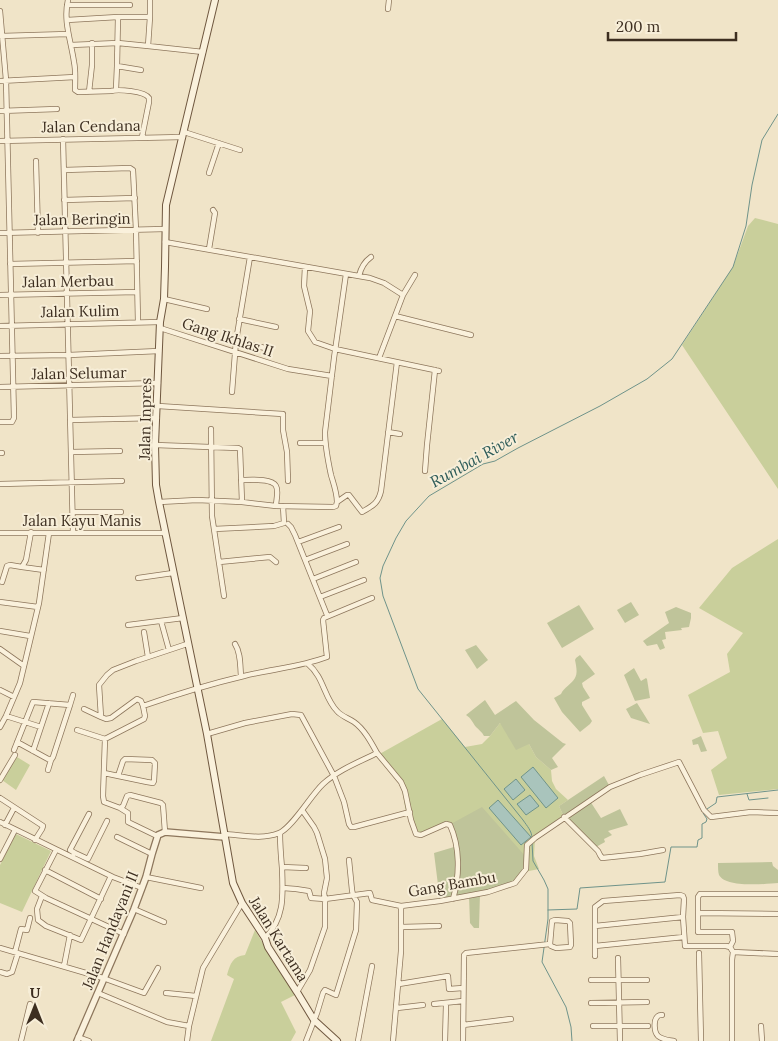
<svg xmlns="http://www.w3.org/2000/svg" width="778" height="1041" font-family="Lora,serif">
	<rect width="100%" height="100%" fill="#f0e4c8"/>
	<!-- green -->
	<path fill="#c9cf9b" d="M755,218L778,224V489L682,345L733,267L748,226Z
		M778,539V789L719,795L711,770L727,758L718,731L703,733L688,695L730,672L727,654L743,633L699,608L732,568Z
		M442,719L465,747L482,744L490,736L500,723L529,744L536,757L551,770L552,781L556,789L568,800L559,806L564,817L535,838L534,856L539,869L524,872L449,825L415,835L406,812L402,791L399,783L376,756Z
		M17,757L30,765L16,790L2,780Z
		M16,834L51,851L22,912L0,903V865Z
		M255,930L278,969L295,995L281,1002L296,1032L291,1041H211L234,979L227,975C230,964 233,956 245,955Z"/>
	<!-- cemetery -->
	<path fill="#bfc49a" d="M631,602L639,615L625,623L617,610Z
		M579,605L594,629L562,648L547,623Z
		M676,607L691,613V618L689,627L681,628L682,630L665,632L666,639L662,640L665,648L660,650L657,644L647,646L643,641L669,623L665,612Z
		M476,645L488,660L477,669L465,650Z
		M580,655L595,674L582,683L583,687L590,698L582,702V705L592,721L590,724L580,732L562,712L554,698L561,694C564,687 572,684 575,678C578,673 576,665 575,660L576,658Z
		M634,668L641,681L646,678L647,679L650,698L635,701L624,675Z
		M485,700L495,715L516,701L534,720L563,743L566,744L552,758L558,767L551,770L536,757L529,744L516,750L500,723L490,736H484C482,732 479,730 476,727C472,722 472,719 466,715Z
		M637,703L650,724L631,718L626,709Z
		M701,736L707,751L701,752L698,744L693,745L692,740Z
		M604,776L610,787L590,801L601,818L620,809L628,825L608,831L612,835L604,839L605,842L596,847L564,817L559,806Z
		M482,807L526,857V869L515,883L480,894L479,928H474L470,923L469,896L440,901L434,853L454,847L452,834L449,825Z
		M772,862L773,866L778,870V883C766,884 726,888 719,875C718,872 718,867 718,863Z"/>
	<!-- water -->
	<path fill="#a9c4bc" stroke="#6f938a" d="M533,767L558,798L546,808L521,777Z
		M516,779L525,790L513,800L504,789Z
		M530,795L539,806L526,815L517,804Z
		M498,800L531,837L521,845L489,808Z"/>
	<g fill="none" stroke-linecap="round" stroke-linejoin="round">
		<!-- stream -->
		<path stroke="#6f938a" stroke-width="1" d="M747,794L749,800L768,798
			M707,809L716,803L717,797L778,790
			M532,838C532,831 527,826 523,820L418,689L383,596L380,578L383,566L396,538L406,521L429,496L483,464L495,461L518,448L600,406L647,379L672,359L733,267L746,226L752,185L762,140L778,114
			M532,842L533,861L544,880L548,889V919L542,962L566,1007L571,1027L572,1041
			M548,910L577,909L580,888L665,882L671,847H697L698,840L702,838V824L706,822L707,819L703,813L704,812"/>
		<defs>
			<path id="minor" d="M68,0C63,21 71,41 74,62C76,71 75,80 75,90L78,92L111,91C118,89 145,91 149,98C149,99 149,101 149,102L142,137
				M67,5H130
				M388,9L389,0
				M0,11L6,80L14,418L12,422H0
				M67,20L118,17
				M1,36L68,34
				M71,45L118,43L148,46L150,17
				M148,46L203,52
				M141,70L117,66L118,17H150V0
				M0,81L75,77
				M116,89L117,66
				M89,92L92,65V43
				M0,111L57,109
				M184,132L240,150
				M63,139L73,533
				M0,141L183,137
				M36,161L38,233
				M64,170L130,168L133,170L136,230L138,322
				M209,173L219,143
				M64,200L135,198
				M0,233L165,229
				M165,242L370,278L384,283L403,295
				M209,249L215,213L213,210
				M10,264L137,261
				M305,267L304,286L310,311L308,331L315,342L335,349L439,371
				M359,276C361,267 364,262 371,257
				M0,295L137,292
				M164,299L207,309
				M395,316L471,335
				M239,319L276,327
				M0,326L160,322
				M160,328L288,369L332,376
				M236,341L265,348
				M0,356L69,355L159,351
				M379,358L403,295L415,275
				M0,387L158,383
				M232,392L236,341L250,257
				M158,406L283,414V430L287,452L288,481
				M70,420L157,418
				M211,429L212,516L224,596
				M388,432L400,434
				M300,443H325
				M155,445L238,448L240,449L242,502
				M71,452L120,451
				M0,453H2
				M425,471L427,445L435,370
				M241,480C249,480 272,478 276,486C279,491 276,500 276,506
				M0,484L122,481
				M159,502L197,500L242,502L276,506L333,507L336,506L337,502L347,495H349L362,512C372,506 378,504 381,491L397,362
				M337,502C337,493 334,485 331,475C328,461 325,447 325,432L334,358L346,274
				M73,512H121
				M288,524L291,527L295,535L327,615
				M214,529L274,526L284,523L283,506
				M0,533H165
				M298,542L339,527
				M305,560L347,544
				M219,562L270,557L276,562
				M22,567L44,570
				M138,578L173,573
				M313,579L356,562
				M2,582L7,566L10,565L22,567L26,560L31,532
				M320,597L364,580
				M0,602L38,607
				M161,621L169,650
				M128,625L183,618
				M0,631L30,636
				M144,632L148,657
				M187,644L136,661L113,670L107,675L99,685L101,717L106,719L111,718L137,699L141,701L143,706C177,694 210,684 244,676C272,669 300,667 327,657L323,620L324,618L372,598
				M235,644C241,653 240,666 241,676
				M0,649L24,666
				M308,664C324,677 324,698 337,711C341,716 348,718 354,722C364,729 371,742 377,753
				M0,690L14,697
				M70,705L73,695
				M84,709L101,717
				M6,716L41,727
				M0,727L6,716L20,683L39,603L49,533
				M77,730L105,739L144,719L145,716L143,706
				M207,734L245,723L292,714L301,715L334,776L344,802L349,824L351,827H354L410,812
				M105,739L103,796L104,802L120,808L123,806L127,796L130,795L161,803L163,805L165,832
				M14,750L33,702L70,705L53,757L51,760L48,759L17,742
				M33,751L49,703
				M48,770L51,760
				M104,773L147,782L153,783L154,781L155,763L152,760L125,759L123,761L118,776
				M0,780L15,755
				M0,798L43,826L42,829L35,840
				M120,808L128,813V822L157,836
				M564,817L598,851L600,855L602,858L640,854L663,850
				M0,822L113,877L142,888
				M5,825L14,808
				M225,834C242,835 262,840 279,833C292,828 311,795 323,784C338,770 359,762 377,753L401,782L405,791L411,820L416,834L421,835L446,824L450,825C460,847 460,875 453,899
				M117,837L152,854
				M56,850L35,891L46,898L124,934
				M75,853L88,859L107,821
				M74,854L75,853L70,850L89,814
				M0,859L15,830
				M282,867L306,868
				M45,870L101,899
				M146,877L201,888
				M283,888L296,889L309,891L311,898L325,899L370,893L372,900L401,906
				M42,896L37,909L38,920L46,926L81,940L111,876
				M134,909L164,922
				M698,913L778,914
				M595,926L683,917
				M401,927L439,926
				M265,938C285,918 283,895 282,868C281,857 280,845 280,833
				M595,946L684,937
				M730,947L733,941L732,932H698V897L700,894H778
				M0,948L103,978L144,993L158,968
				M15,952L21,929L27,930L30,918
				M699,953L701,1041
				M595,956V907L603,901L680,895L683,896L684,899L683,917L685,946H726L730,947L733,952
				M618,958L620,1041
				M64,966L70,935
				M0,972L7,974L12,972L18,953
				M591,980H647
				M399,984L448,976L449,989L463,988
				M297,992L310,970L325,927V899L324,893L327,878L325,859L317,833L314,827L302,810
				M98,993L167,1022L189,1026
				M166,993L196,996
				M591,1003L647,1002
				M434,1004L463,1001
				M397,1008L423,1005
				M662,1015C660,1015 659,1015 658,1016C653,1020 654,1032 658,1036C663,1040 669,1040 674,1041
				M463,1025L511,1019
				M593,1026H648
				M761,1026L762,1041
				M78,1037L89,1041
				M21,1041L30,1004
				M187,1041L189,1026L203,968L242,903
				M306,1041L317,1013L323,993L325,990L336,995L356,930L357,902L353,895L352,890L349,860
				M358,1041L372,966
				M393,1041L401,951V906L440,901L488,892L515,883L526,869L527,845L535,838L610,787L640,775L679,762L704,810L711,817L751,812L778,813
				M445,1041L446,1005
				M463,1041L464,955L466,953L550,944L552,921L555,920L568,921L570,923L571,945L570,947L556,948L551,946L550,944
				M732,1041V960L733,952L778,954"/>
			<path id="tertiary" d="M77,1041L134,909L146,877L152,854L158,835L165,832L225,837"/>
			<path id="secondary" d="M215,0L166,205L165,267L164,299L160,322L155,445L156,485L159,502L207,734L233,883L242,903L265,938L268,947L297,992L314,1020L337,1041"/>
		</defs>
		<!-- minor casing -->
		<use href="#minor" stroke="#8d765c" stroke-width="6"/>
		<!-- tertiary casing -->
		<use href="#tertiary" stroke="#8d765c" stroke-width="8"/>
		<!-- secondary casing -->
		<use href="#secondary" stroke="#6f573f" stroke-width="8"/>
		<!-- minor -->
		<use href="#minor" stroke="#faf1dc" stroke-width="4.5"/>
		<!-- tertiary -->
		<use href="#tertiary" stroke="#faf1dc" stroke-width="5.5"/>
		<!-- secondary -->
		<use href="#secondary" stroke="#faf1dc" stroke-width="6"/>
	</g>
	<g text-anchor="middle" dominant-baseline="central" stroke-width="4" stroke-linejoin="round" paint-order="stroke">
		<!-- street labels -->
		<g font-size="15" fill="#3d2e20" stroke="#f7eed8">
			<text transform="translate(91 126) rotate(-1)">Jalan Cendana</text>
			<text transform="translate(82 219) rotate(-1)">Jalan Beringin</text>
			<text transform="translate(68 281) rotate(-1)">Jalan Merbau</text>
			<text transform="translate(80 311) rotate(-1)">Jalan Kulim</text>
			<text transform="translate(228 337) rotate(18)">Gang Ikhlas II</text>
			<text transform="translate(79 373) rotate(-1)">Jalan Selumar</text>
			<text transform="translate(145 419) rotate(-89)">Jalan Inpres</text>
			<text x="82" y="520">Jalan Kayu Manis</text>
			<text transform="translate(452 884) rotate(-10)">Gang Bambu</text>
			<text transform="translate(110 930) rotate(-68)">Jalan Handayani II</text>
			<text transform="translate(279 939) rotate(58)">Jalan Kartama</text>
		</g>
		<!-- water labels -->
		<g font-size="16" font-style="italic" fill="#2f5d5a" stroke="#f7eed8">
			<text transform="translate(474 459) rotate(-29)">Rumbai River</text>
		</g>
	</g>
	<!-- north arrow -->
	<g transform="translate(35 1006)" stroke="#f7eed8" stroke-width="4" paint-order="stroke">
	<path d="M0-4L9 19L0 12L-9 19Z" fill="#3d2e20"/>
	<text y="-8" font-size="14" font-weight="bold" text-anchor="middle" fill="#3d2e20">U</text>
	</g>
	<!-- scale -->
	<path d="M608 32v8h128v-8" fill="none" stroke="#3d2e20" stroke-width="2.5"/>
	<text x="616" y="32" font-size="15" fill="#3d2e20" stroke="#f7eed8" stroke-width="4" paint-order="stroke">200 m</text>
</svg>
